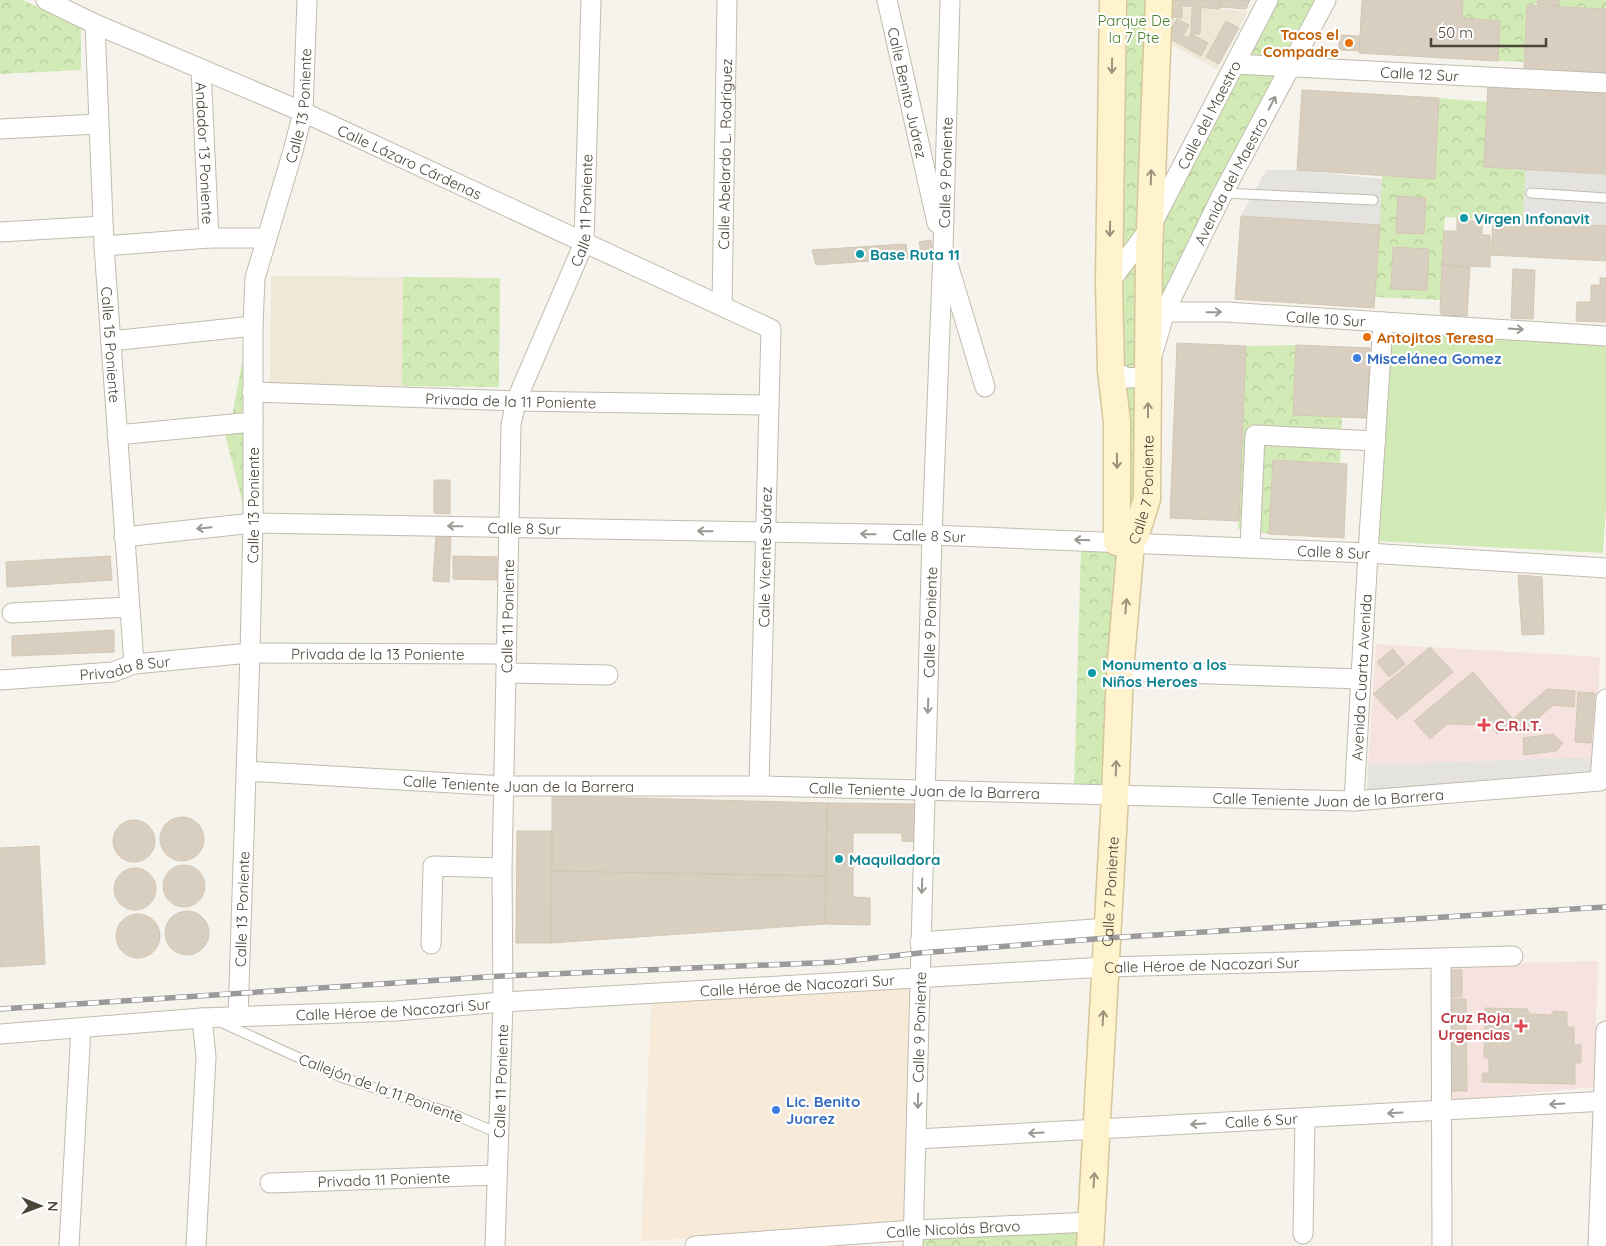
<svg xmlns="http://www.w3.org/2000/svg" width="1606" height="1246" font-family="Quicksand,sans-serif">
	<defs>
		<pattern id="park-crowns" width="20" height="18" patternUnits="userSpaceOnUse" patternTransform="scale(1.25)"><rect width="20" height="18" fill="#d2eab5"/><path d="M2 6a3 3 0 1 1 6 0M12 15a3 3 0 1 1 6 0" fill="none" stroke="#b6ca9c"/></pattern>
	</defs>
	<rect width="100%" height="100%" fill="#f6f3ec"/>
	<!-- commercial -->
	<path fill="#f7ead8" d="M909,987L904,1218L895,1225L641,1241L651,1003Z"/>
	<!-- education -->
	<path fill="#efe8d6" d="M1168,5L1174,7L1248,11L1216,69L1166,41Z
		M271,276L403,277L402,386L270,383Z"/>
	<!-- medical -->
	<path fill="#f6e3e0" d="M1376,644L1600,657L1595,757L1368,765Z
		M1598,961L1594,1087L1446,1101L1447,965Z"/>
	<!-- green -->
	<path fill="#d2eab5" d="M1389,329L1606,344V507L1603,553L1376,541Z"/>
	<!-- park -->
	<path fill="url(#park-crowns)" d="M0,0H23L81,29V70L0,74Z
		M1114,0H1157L1146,499L1128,540Z
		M1269,0H1324L1162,307L1160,221Z
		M1463,0H1538L1537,4L1527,5L1525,62L1498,61L1500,21L1462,18Z
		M1559,0H1606V9L1558,6Z
		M1439,98L1488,102L1484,167L1526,170L1523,221L1445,217L1440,300L1375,297L1382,176L1435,179Z
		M403,277L500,278L499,387L402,386Z
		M248,332L247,520L224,431L231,421Z
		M1296,345L1293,414L1342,417L1340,463L1273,460L1269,534L1238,529L1246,346Z
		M1126,545L1112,789L1074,787L1081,547Z
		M1086,1225L1085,1246H917V1235Z"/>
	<!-- parking -->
	<path fill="#e5e3e0" d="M1526,167L1606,173V226L1523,221Z
		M1266,170H1297L1382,179L1380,225L1241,216Z
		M1595,757V778L1367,794L1368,765Z"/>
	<!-- building -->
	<path fill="#d8cfc1" stroke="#d3c7b4" d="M1169,0H1220V9L1168,5Z
		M1221,0H1250L1246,9L1220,7Z
		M1362,0H1463L1462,18L1500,21L1498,61L1359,53Z
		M1538,0H1559L1558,6L1537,4Z
		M1527,5L1606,9V74L1524,69Z
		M1174,7H1182V18L1173,17Z
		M1192,8H1201L1200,34H1191Z
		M1177,19L1189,25L1183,36L1187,38L1191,34L1208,43L1201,56L1167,37Z
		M1226,21L1239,28L1219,64L1206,57Z
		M1339,35L1360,36L1359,51L1339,50Z
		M1488,86L1606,93V174L1484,167Z
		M1302,90L1439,98L1435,179L1297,170Z
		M1398,196L1426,198L1424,234L1396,233Z
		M1241,216L1380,225L1374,308L1235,299Z
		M1457,217L1469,218V221H1482V235H1490V267L1442,265L1444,231H1457Z
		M1493,220L1606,226V261L1491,255Z
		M931,240L934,257L922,258L919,242Z
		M906,244L908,258L816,265L812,250Z
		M1393,247L1429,249L1427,290L1391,289Z
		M1442,265L1470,267L1467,316L1442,315L1440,312Z
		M1513,269L1535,270L1533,319L1511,318Z
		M1600,278H1606V322L1576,321L1577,302H1591V285H1600Z
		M1177,343L1246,346L1239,521L1170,518Z
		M1296,345L1370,348L1367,418L1293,415Z
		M1273,460L1347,464L1344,538L1269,534Z
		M434,480H450V514L434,513Z
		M436,535L451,536L449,582L433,581Z
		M110,556L112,580L7,587L6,562Z
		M453,556L497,557V580L453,579Z
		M1518,575L1542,577L1544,634L1522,635Z
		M114,630V652L12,656V636Z
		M1430,647L1453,672L1397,719L1373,694Z
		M1393,649L1405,664L1389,677L1377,662Z
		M1473,672L1513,719L1497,734L1490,725L1447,724L1430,739L1414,721Z
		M1547,689L1575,691L1574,707L1553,705L1524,731L1513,719Z
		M1578,692L1595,693L1591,743L1575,742Z
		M1553,734L1563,743L1556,751L1524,755L1523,738Z
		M552,796L827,803L826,876L552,871Z
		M827,803L916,804V842L902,841V833H853V897L870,898V925L825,924Z
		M160 839a22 22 0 1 1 44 0a22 22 0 1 1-44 0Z
		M113 841a21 21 0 1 1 42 0a21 21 0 1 1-42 0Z
		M517,831H552L551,943H516Z
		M39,846L45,964L0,967V848Z
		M163 886a21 21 0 1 1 42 0a21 21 0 1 1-42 0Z
		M114 889a21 21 0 1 1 42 0a21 21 0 1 1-42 0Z
		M552,871L826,876L825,924L551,943Z
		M165 933a22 22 0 1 1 44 0a22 22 0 1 1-44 0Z
		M116 936a22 22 0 1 1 44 0a22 22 0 1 1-44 0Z
		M1451,970H1462V997H1451Z
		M1452,999H1466L1467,1091H1452Z
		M1485,1008L1527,1009L1530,1014L1550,1015L1554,1011L1567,1012V1027H1574V1045H1581V1063H1575V1084L1482,1082L1483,1073H1489V1058H1484Z"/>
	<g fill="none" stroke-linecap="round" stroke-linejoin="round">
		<defs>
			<path id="service" d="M1223,193L1373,200
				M1531,193L1606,198
				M218,1021L341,1077L448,1112L498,1133"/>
			<g id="minor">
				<path id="s1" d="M46,0L95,24L303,112L771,329L759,786"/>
				<path id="s2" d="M887,0L937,223"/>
				<path id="s3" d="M95,24L104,246L134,664"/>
				<path id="s4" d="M1235,64L1606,83"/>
				<path id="s5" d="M201,69L209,238"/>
				<path d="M0,129L98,124"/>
				<path d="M0,232L103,226"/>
				<path d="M104,246L209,238H266"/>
				<path d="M948,264L985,387"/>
				<path id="s6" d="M1109,283L1150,228L1268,0"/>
				<path id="s7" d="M722,306L727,0"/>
				<path id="s8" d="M1165,312H1226L1606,336"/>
				<path d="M111,341L253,326"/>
				<path id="s9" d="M1111,370L1128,378L1139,377L1148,369L1165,312L1175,291L1223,193L1326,0"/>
				<path id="s10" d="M252,392L516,401L769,405"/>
				<path d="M117,435L253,422"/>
				<path id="s11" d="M124,537L253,523L932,535L1368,553L1606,568"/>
				<path d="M1250,548L1255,435L1376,441"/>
				<path d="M12,613L129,607"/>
				<path d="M1120,671L1360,679"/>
				<path d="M506,673L608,675"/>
				<path id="s12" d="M0,680L113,672L134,664L250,653L506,654"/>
				<path id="s13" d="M247,771L504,786H759L1354,801L1600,781L1606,699"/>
				<path id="s14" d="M1354,801L1368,553L1383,322"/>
				<path d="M920,942L1107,928"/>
				<path d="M431,944L433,866L502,868"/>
				<path d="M1441,958L1442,1246"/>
				<path id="s15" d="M238,1017L250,653L253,523V326L255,278L293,151L303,112L307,0"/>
				<path id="s16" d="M0,1034L202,1018L396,1011L503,1002L1105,967L1513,956"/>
				<path id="s17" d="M917,1139L1606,1101"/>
				<path id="s18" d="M270,1183L497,1175"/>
				<path d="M1303,1234L1305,1118"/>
				<path d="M69,1246L81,1028"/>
				<path d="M196,1246L206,1057L202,1018"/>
				<path id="s19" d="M495,1246L503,1002L502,868L511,425L516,401L584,243L591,0"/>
				<path id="s20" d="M695,1246L914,1230L1091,1222"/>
				<path id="s21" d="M913,1246L932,535L943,250L950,0"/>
				<path d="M1598,1246L1606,1031"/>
			</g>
			<g id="secondary">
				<path d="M1113,0L1109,283L1111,370L1117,422V542"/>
				<path id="s22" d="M1090,1246L1115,796L1120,671L1131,543L1135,537L1147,499L1149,253L1159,0"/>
			</g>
		</defs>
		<!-- service casing -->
		<use href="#service" stroke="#c2bbae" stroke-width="11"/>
		<!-- minor casing -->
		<use href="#minor" stroke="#c2bbae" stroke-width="21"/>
		<!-- secondary casing -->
		<use href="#secondary" stroke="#d6c79b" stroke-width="29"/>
		<!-- service -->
		<use href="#service" stroke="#fff" stroke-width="9"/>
		<!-- minor -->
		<use href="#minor" stroke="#fff" stroke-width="19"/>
		<!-- secondary -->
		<use href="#secondary" stroke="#fff3cd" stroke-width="26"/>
		<defs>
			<path id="rail" d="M0,1009L502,976L837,962L920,953L1107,938L1606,907"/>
		</defs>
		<!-- rail casing -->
		<use href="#rail" stroke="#9a9a9a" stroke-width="5.5"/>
		<!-- rail -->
		<use href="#rail" stroke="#fff" stroke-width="4" stroke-dasharray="11" stroke-linecap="butt"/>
	</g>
	<!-- one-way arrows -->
	<defs><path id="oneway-shaft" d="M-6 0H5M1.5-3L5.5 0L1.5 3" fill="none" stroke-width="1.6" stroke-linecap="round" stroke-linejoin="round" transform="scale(1.25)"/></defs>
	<g stroke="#9c937c">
		<use href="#oneway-shaft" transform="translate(1112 66) rotate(91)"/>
		<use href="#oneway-shaft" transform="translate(1151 177) rotate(-88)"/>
		<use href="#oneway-shaft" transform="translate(1110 229) rotate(91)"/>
		<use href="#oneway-shaft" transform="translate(1148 410) rotate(-90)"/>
		<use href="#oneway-shaft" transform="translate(1117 461) rotate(89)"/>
		<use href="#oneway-shaft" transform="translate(1126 606) rotate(-85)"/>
		<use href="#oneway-shaft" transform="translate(1116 768) rotate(-88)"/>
		<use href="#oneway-shaft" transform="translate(1103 1018) rotate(-87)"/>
		<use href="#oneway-shaft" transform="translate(1094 1180) rotate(-86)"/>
	</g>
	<g stroke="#9c9892">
		<use href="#oneway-shaft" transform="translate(1272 103) rotate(-62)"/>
		<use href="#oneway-shaft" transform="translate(1214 312) rotate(-1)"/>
		<use href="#oneway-shaft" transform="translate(1516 329) rotate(4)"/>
		<use href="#oneway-shaft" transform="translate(455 526) rotate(-179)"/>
		<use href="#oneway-shaft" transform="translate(204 528) rotate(174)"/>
		<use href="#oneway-shaft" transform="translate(705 531) rotate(-179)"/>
		<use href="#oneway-shaft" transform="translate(868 534) rotate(-179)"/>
		<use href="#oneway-shaft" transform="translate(1082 540) rotate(-178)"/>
		<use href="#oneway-shaft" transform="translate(928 706) rotate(92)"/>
		<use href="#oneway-shaft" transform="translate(922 886) rotate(92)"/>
		<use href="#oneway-shaft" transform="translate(918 1101) rotate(91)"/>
		<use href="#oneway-shaft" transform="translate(1557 1104) rotate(177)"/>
		<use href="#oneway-shaft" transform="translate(1395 1113) rotate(177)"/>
		<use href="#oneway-shaft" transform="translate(1198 1124) rotate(177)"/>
		<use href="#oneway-shaft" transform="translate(1036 1133) rotate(177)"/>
	</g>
	<!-- markers -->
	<g fill="#e8710a" stroke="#fff" stroke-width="2">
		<circle cx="1349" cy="43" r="5"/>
		<circle cx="1367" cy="337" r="5"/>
	</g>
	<g fill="#0f9aa8" stroke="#fff" stroke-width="2">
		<circle cx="1464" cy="218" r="5"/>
		<circle cx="860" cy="254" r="5"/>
		<circle cx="1092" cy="673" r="5"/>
		<circle cx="839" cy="859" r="5"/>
	</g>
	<g fill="#3f7fe0" stroke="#fff" stroke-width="2">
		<circle cx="1357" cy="358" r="5"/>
		<circle cx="776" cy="1110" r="5"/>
	</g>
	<g fill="#e0444e" stroke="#fff" stroke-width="2">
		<path d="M1481.5 717.5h5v5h5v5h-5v5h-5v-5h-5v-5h5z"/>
		<path d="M1518.5 1018.5h5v5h5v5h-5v5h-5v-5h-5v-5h5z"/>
	</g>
	<g text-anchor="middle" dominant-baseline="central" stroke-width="4.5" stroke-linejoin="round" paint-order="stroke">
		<!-- park labels -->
		<g font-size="15" fill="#4a7f2a" stroke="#fff">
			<text x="1134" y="20">Parque De<tspan x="1134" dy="17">la 7 Pte</tspan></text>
		</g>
		<!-- food labels -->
		<g font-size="15" font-weight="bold" fill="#c56008" stroke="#fff" text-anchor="end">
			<text x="1339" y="34">Tacos el<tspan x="1339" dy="17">Compadre</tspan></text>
			<text x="1377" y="337" text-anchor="start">Antojitos Teresa</text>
		</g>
		<!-- street labels -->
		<g font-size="15" fill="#4b4439" stroke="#fff">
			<text stroke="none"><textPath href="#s4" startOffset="185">Calle 12 Sur</textPath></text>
			<text stroke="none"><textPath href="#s2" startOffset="95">Calle Benito Juárez</textPath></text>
			<text stroke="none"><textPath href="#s15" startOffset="918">Calle 13 Poniente</textPath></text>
			<text stroke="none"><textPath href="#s6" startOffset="196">Calle del Maestro</textPath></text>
			<text stroke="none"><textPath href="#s5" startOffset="84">Andador 13 Poniente</textPath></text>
			<text stroke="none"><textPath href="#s7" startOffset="152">Calle Abelardo L. Rodríguez</textPath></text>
			<text stroke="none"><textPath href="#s1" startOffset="398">Calle Lázaro Cárdenas</textPath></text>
			<text stroke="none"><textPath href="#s21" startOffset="1074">Calle 9 Poniente</textPath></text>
			<text stroke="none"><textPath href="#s9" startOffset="248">Avenida del Maestro</textPath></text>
			<text stroke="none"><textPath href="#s19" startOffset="1050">Calle 11 Poniente</textPath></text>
			<text stroke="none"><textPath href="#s8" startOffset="161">Calle 10 Sur</textPath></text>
			<text stroke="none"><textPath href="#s3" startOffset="321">Calle 15 Poniente</textPath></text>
			<text stroke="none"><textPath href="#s10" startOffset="259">Privada de la 11 Poniente</textPath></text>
			<text stroke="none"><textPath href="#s22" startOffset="760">Calle 7 Poniente</textPath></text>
			<text stroke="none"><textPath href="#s15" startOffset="512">Calle 13 Poniente</textPath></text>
			<text stroke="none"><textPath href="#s11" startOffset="401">Calle 8 Sur</textPath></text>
			<text stroke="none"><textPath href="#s11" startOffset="806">Calle 8 Sur</textPath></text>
			<text stroke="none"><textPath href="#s11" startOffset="1211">Calle 8 Sur</textPath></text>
			<text transform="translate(765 557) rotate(-89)">Calle Vicente Suárez</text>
			<text stroke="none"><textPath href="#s19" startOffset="630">Calle 11 Poniente</textPath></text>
			<text stroke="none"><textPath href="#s21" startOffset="624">Calle 9 Poniente</textPath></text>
			<text stroke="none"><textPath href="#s12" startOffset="380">Privada de la 13 Poniente</textPath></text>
			<text stroke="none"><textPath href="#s12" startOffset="126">Privada 8 Sur</textPath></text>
			<text stroke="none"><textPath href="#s14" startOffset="124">Avenida Cuarta Avenida</textPath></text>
			<text stroke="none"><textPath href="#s13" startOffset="272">Calle Teniente Juan de la Barrera</textPath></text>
			<text stroke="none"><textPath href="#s13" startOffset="678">Calle Teniente Juan de la Barrera</textPath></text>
			<text stroke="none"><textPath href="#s13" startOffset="1082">Calle Teniente Juan de la Barrera</textPath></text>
			<text stroke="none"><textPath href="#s22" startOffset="355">Calle 7 Poniente</textPath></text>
			<text stroke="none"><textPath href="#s15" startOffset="108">Calle 13 Poniente</textPath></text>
			<text stroke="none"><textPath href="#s16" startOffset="1204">Calle Héroe de Nacozari Sur</textPath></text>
			<text stroke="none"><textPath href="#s16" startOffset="799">Calle Héroe de Nacozari Sur</textPath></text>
			<text stroke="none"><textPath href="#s16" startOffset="394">Calle Héroe de Nacozari Sur</textPath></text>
			<text stroke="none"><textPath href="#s21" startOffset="219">Calle 9 Poniente</textPath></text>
			<text stroke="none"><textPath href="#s19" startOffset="165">Calle 11 Poniente</textPath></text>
			<text transform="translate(381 1088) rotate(20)">Callejón de la 11 Poniente</text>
			<text stroke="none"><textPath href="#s17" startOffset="345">Calle 6 Sur</textPath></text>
			<text stroke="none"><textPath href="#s18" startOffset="114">Privada 11 Poniente</textPath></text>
			<text stroke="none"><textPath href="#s20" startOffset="259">Calle Nicolás Bravo</textPath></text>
		</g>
		<!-- culture labels -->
		<g font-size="15" font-weight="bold" fill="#0d838f" stroke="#fff" text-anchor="start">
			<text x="1474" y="218">Virgen Infonavit</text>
			<text x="870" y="254">Base Ruta 11</text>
			<text x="1102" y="664">Monumento a los<tspan x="1102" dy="17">Niños Heroes</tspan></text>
			<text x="849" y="859">Maquiladora</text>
		</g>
		<!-- shop labels -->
		<g font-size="15" font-weight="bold" fill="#366cbe" stroke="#fff" text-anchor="start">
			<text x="1367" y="358">Miscelánea Gomez</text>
			<text x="786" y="1101">Lic. Benito<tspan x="786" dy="17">Juarez</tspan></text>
		</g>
		<!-- health labels -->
		<g font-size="15" font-weight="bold" fill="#be3a42" stroke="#fff" text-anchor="start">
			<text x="1495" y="725">C.R.I.T.</text>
			<text x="1510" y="1017" text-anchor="end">Cruz Roja<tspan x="1510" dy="17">Urgencias</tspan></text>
		</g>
	</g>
	<!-- north arrow -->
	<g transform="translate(40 1206) rotate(91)" stroke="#ffffff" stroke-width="4" paint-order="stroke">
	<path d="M0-4L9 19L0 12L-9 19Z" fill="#4b4439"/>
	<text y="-8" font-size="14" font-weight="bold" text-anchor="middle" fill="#4b4439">N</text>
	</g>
	<!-- scale -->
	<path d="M1431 38v8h115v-8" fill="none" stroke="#4b4439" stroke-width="2.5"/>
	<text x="1438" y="38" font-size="15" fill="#4b4439" stroke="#ffffff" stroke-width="4" paint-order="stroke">50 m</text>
</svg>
